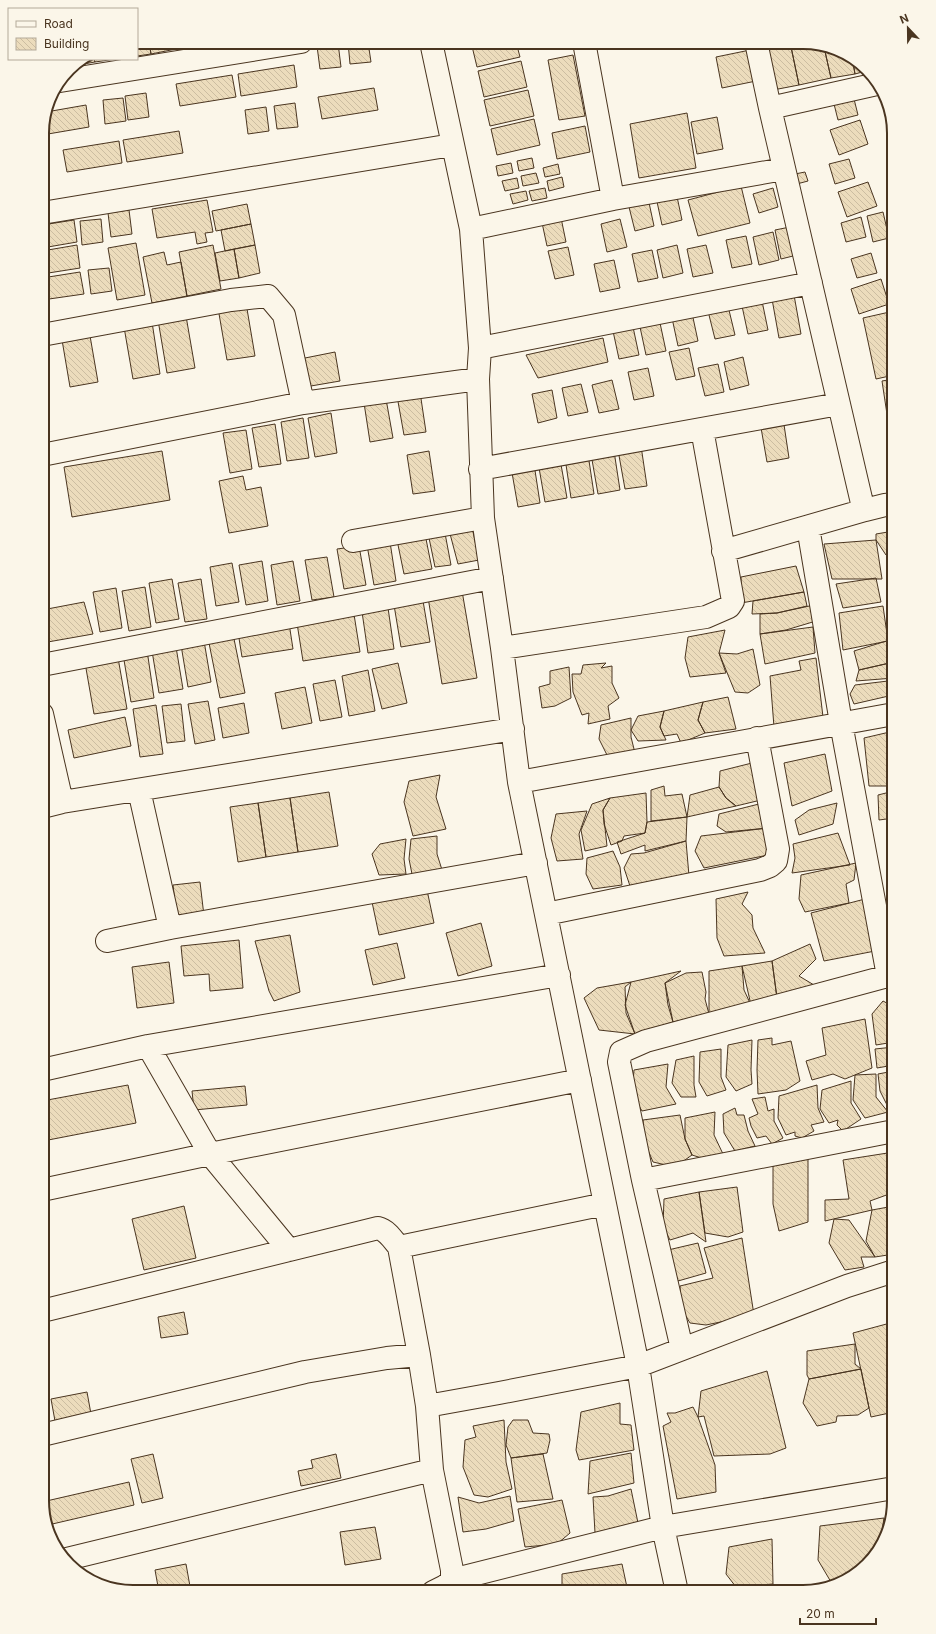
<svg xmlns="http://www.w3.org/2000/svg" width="936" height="1634" font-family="Inter,sans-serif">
	<defs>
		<pattern id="building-back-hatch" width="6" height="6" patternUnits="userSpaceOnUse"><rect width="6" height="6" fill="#ecdcbc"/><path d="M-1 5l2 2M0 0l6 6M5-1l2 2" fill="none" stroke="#ccbda1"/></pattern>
	</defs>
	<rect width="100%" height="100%" fill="#fbf6e9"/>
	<!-- building -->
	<path fill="url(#building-back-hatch)" stroke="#4a3520" d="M137,42H149L151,54L137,56Z
		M149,42H170L171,50L151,54Z
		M170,42H193L194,47L171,50Z
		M193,42H216V44L194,47Z
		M348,42H368L371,62L350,64Z
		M471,42H516L520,57L477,67Z
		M763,42H790L799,85L773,90Z
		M790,42H809L824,47L831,78L799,85Z
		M338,43L341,67L320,69L317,46Z
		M824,47L852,57L855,74L831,78Z
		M755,49L761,80L722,88L716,57Z
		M573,55L585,116L559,120L548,60Z
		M852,57H854L866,71L855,74Z
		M83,59H94L95,62L72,66Z
		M94,59H116L95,62Z
		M521,61L527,87L484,97L478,71Z
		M294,65L297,87L241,96L238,74Z
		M232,75L236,97L180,106L176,84Z
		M374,88L378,110L322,119L318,97Z
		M528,90L534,116L490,126L484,100Z
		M146,93L149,117L128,120L125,96Z
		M853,95L858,115L838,120L833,100Z
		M123,98L126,121L105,124L103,100Z
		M295,103L298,127L277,129L274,106Z
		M86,105L89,127L42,135V127L46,112Z
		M266,107L269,131L248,134L245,110Z
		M687,113L696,168L639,178L630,124Z
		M717,117L723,149L697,154L691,122Z
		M534,119L540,145L497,155L491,129Z
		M860,120L868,144L839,155L830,130Z
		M585,126L590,152L557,159L552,133Z
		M179,131L183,153L127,162L123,140Z
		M119,141L122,163L67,172L63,150Z
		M532,158L534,168L519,171L517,161Z
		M849,159L855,178L835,184L829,164Z
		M511,163L513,173L498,176L496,166Z
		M558,164L560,174L545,177L543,168Z
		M805,172L808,181L793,185L790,175Z
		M536,173L539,183L523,186L521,176Z
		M562,177L564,187L549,191L547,181Z
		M517,178L519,188L505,191L502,181Z
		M868,182L877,206L847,217L838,192Z
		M741,186L750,223L698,236L688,200Z
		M545,188L547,198L532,201L529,191Z
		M773,188L778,207L759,213L753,194Z
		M526,191L528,200L513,204L510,194Z
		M676,192L682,220L662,225L656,197Z
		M648,198L654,226L635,231L628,203Z
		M207,200L213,232L205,233L207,242L197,244L195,232L157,238L152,209Z
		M247,204L251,224L216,231L212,211Z
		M129,210L132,234L111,237L108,213Z
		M883,212L889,238L873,242L867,216Z
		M560,213L566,242L547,246L541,218Z
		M861,217L866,237L846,242L841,223Z
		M101,219L103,242L82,245L80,221Z
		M620,219L627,247L607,252L601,224Z
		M74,220L77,242L42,248V225Z
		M251,224L255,245L225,251L221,230Z
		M795,226L801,254L781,259L775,230Z
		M773,232L779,260L759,265L753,237Z
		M746,236L752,264L732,268L726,240Z
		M136,243L145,295L117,300L108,248Z
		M77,245L80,268L42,274V251Z
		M213,245L221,289L187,296L179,252Z
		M255,245L260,273L239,278L234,249Z
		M677,245L683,273L663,278L657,250Z
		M706,245L713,273L693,277L687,249Z
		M568,247L574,275L555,279L548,251Z
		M234,249L239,278L220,281L215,253Z
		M652,250L658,278L638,282L632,254Z
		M164,252L167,265L181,262L187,296L152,303L143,257Z
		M871,253L877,273L857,278L851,259Z
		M614,260L620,288L600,292L594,264Z
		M109,268L112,291L91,294L88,270Z
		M80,272L84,294L42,300V278Z
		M881,279L889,304L859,314L851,289Z
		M794,295L801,334L779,338L772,299Z
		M762,301L768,330L748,334L742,306Z
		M246,303L255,356L227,360L218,308Z
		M728,306L735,335L715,339L708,311Z
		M894,311V375L876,379L863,318Z
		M692,313L698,341L678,346L672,318Z
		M186,316L195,368L167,373L158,320Z
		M152,322L160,374L133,379L124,327Z
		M660,323L666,351L646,355L640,327Z
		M633,327L639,355L619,359L613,331Z
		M89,330L98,382L70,387L61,334Z
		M603,338L608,362L538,378L526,355Z
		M689,348L695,376L676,380L669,352Z
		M335,352L340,381L305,387L300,359Z
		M743,357L749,385L730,390L724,362Z
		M718,364L724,392L705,396L698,368Z
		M648,368L654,396L634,400L628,372Z
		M894,379V420L888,421L882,381Z
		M612,380L619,409L599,413L592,385Z
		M581,384L588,412L568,416L562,388Z
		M552,390L557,418L538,423L532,394Z
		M420,392L426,432L404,435L397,396Z
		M386,399L393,438L370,442L364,403Z
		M331,413L337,453L315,457L308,418Z
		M303,418L309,458L287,461L281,422Z
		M783,418L789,458L767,462L760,422Z
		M275,424L281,464L259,467L252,428Z
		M246,430L252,469L230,473L223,433Z
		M641,446L647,486L625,489L618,450Z
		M162,451L170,500L72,517L64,467Z
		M429,451L435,491L413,494L407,455Z
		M614,451L620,490L598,494L591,454Z
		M588,454L594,494L571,498L565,458Z
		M560,459L567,498L545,502L538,462Z
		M534,464L540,503L518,507L511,467Z
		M243,476L246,490L261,487L268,526L229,533L219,481Z
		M472,527L479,560L458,564L449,530Z
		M444,528L451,565L435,567L428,533Z
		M894,531V555H886L876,540V534Z
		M425,534L432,569L404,574L397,540Z
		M876,540L882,579H832L824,544Z
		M390,542L396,581L374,585L367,545Z
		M359,546L366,585L344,589L337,549Z
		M327,557L334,597L312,600L305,560Z
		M262,561L268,601L246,605L239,565Z
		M293,561L300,601L277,605L271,565Z
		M232,563L239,602L216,606L210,567Z
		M796,566L804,592L741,603V577Z
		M876,578L881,602L843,608L836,584Z
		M172,579L179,619L156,623L149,583Z
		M201,579L207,619L185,622L178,583Z
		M461,585L477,678L442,684L427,591Z
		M145,587L151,627L129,631L122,591Z
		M116,588L122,628L100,632L93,592Z
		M804,592L807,606L777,613L752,614L753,601Z
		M422,595L430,642L401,647L393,599Z
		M387,601L394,649L368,653L361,605Z
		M84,602L93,634L42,643V610Z
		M814,605L816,621L786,630L760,634V614L777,613Z
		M883,606L888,641L843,650L839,613Z
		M353,608L360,652L303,661L296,617Z
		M289,623L293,649L242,657L238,632Z
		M813,627L815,653L765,664L760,634Z
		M725,630L719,653L726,673L690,677L685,658L688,637Z
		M233,634L245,693L220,698L208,638Z
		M203,635L211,682L188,687L180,639Z
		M893,639L894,662L859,670L854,651Z
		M175,641L183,689L159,693L151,645Z
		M753,649L760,685L748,693L735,692L719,653L737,654Z
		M147,650L154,698L131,702L123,654Z
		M117,652L127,709L94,714L84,657Z
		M816,658L823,717L774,727L770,676L801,670L799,661Z
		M894,662V678L856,681L859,670Z
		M398,663L407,703L382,709L372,669Z
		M606,663L601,668L612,666V683L619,698L608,706L610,719L588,724L589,713L582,715L573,692L572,674H581L583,665Z
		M569,667L571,698L555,706L542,708L539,687L550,684V671Z
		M368,670L375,711L349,716L342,676Z
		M335,680L342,717L320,721L313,684Z
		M888,681L893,695L854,704L850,694L855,685Z
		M305,687L312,723L282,729L275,693Z
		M728,697L736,729L705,733L698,720L703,702Z
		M208,701L215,740L195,744L188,704Z
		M703,702L698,720L705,733L681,743L677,734L664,736L660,727L664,711Z
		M244,703L249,733L223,738L218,708Z
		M181,704L185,741L167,743L162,706Z
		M156,705L163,754L140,757L133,709Z
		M664,711L660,727L666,740L638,741L631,730L638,716Z
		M125,717L131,746L74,758L68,730Z
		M631,718V737L635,753L607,755L599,739L601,725Z
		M894,731V786H869L864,738Z
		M825,754L832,791L792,806L784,763Z
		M756,762L761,800L736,806L726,798L719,787L720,771Z
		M440,775L436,797L446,829L413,836L404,802L409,781Z
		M664,786L665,796L682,794L687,817L651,821V790Z
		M719,787L726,798L736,806L687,817L690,795Z
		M894,791V818L879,820L878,795Z
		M329,792L338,846L298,852L290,798Z
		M646,793L647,822L645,833L624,836L622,841L611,845L604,824L603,810L610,798Z
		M290,798L298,852L266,857L258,803Z
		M610,798L603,810L607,846L585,851L581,830L592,804Z
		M258,803L266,857L238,862L230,807Z
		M763,803L768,828L726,832L717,826L719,814Z
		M837,803L833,824L799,835L795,820L809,810Z
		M587,811L579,834L583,859L557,861L551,838L556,814Z
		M687,817L686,841L645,851V845L621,854L617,842L645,833L647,822Z
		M894,821V848L888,849L887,823Z
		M768,828L773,854L704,868L695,851L701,836Z
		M838,833L850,865L792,873L795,858L793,844Z
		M437,836V854L443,873L413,879L409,859L411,839Z
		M406,839L404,859L406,874L379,875L372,854L380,844Z
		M686,841L689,876L630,886L624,868L631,854L644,853Z
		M613,851L620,867L622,885L593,889L586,874L587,858Z
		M894,861V878L888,879L894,862Z
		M856,863L854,880L846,884L849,903L805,912L799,899L801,875Z
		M200,882L204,916L177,919L173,885Z
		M427,890L434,923L379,935L372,902Z
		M748,892L742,904L752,915L753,928L765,953L724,956L717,938L716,899Z
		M865,899L875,951L824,961L811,913Z
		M481,923L492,966L458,976L446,933Z
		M290,935L300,992L274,1001L269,991L255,941Z
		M239,940L243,988L210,991L209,974L184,976L181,946Z
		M397,943L405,978L373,985L365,950Z
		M810,944L816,959L799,976L819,988L777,998L772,961Z
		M772,961L777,998L751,1005L742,966Z
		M169,962L174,1003L137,1008L132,967Z
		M742,966L744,990L751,1005L709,1014V971Z
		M681,971L665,983L668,1005L673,1022L635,1034L625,1005L631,982Z
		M702,972L706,992L705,999L709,1014L673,1022L665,983L686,973Z
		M631,982L625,987L626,1013L635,1034L599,1030L584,998L597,988Z
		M883,1001L894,1007V1042L876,1045L872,1014Z
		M865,1019L872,1068L845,1079L833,1074L812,1080L806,1061L826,1055L822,1028Z
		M772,1038V1045L791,1041L800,1081L786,1090L758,1094L757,1070L758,1040Z
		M752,1040L751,1070L752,1084L736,1091L726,1077L728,1045Z
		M894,1047V1065L877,1068L875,1049Z
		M721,1049V1077L726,1090L707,1096L699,1082L700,1052Z
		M694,1056V1085L696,1097H681L672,1083L676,1060Z
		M668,1064L666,1087L676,1104L642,1111L632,1094L634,1070Z
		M894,1071V1106L888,1107L880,1091L878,1074Z
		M876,1074V1097L888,1112L865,1118L853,1100L855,1075Z
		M851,1081V1103L861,1119L843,1131L837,1125L838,1120L829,1123L820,1109L822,1090Z
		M128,1085L136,1123L43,1141L42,1101Z
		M817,1085L818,1108L824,1122L811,1125L814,1131L802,1138L795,1136V1132L786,1135L778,1118L779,1096Z
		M245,1086L247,1105L194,1110L192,1091Z
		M765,1097L768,1111L774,1109V1121L783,1138L772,1144L766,1136L757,1138L751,1126L749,1118L758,1114L752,1099Z
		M735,1108L737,1115H744L748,1131L755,1146L735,1151L724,1133L723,1114Z
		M715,1112L714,1135L723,1154L708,1160L692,1155L685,1139V1118Z
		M680,1115L685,1139L692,1155L675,1167L653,1162L645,1143L643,1120Z
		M894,1152L892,1193L870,1201L872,1210L825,1221V1200L849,1199L843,1160Z
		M808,1159V1222L779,1231L773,1204V1166Z
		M737,1187L743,1232L728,1237L705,1233L699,1192Z
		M699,1192L706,1242L693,1233L670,1240L663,1226L664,1199Z
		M184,1206L196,1258L144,1270L132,1219Z
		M894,1206V1254L875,1257L866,1241L872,1210Z
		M834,1219L849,1220L875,1257H861L864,1267L845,1270L829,1243Z
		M742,1238L754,1315L706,1325L690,1323L681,1308L680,1286L713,1278L704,1248Z
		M698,1243L706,1273L678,1281L668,1250Z
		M184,1312L188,1334L161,1338L158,1317Z
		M894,1322V1412L871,1417L853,1333Z
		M855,1344V1364L861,1369L809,1379L807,1375V1351Z
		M861,1369L869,1408L858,1415L837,1416L836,1422L817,1426L803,1403L809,1379Z
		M767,1371L786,1448L770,1454L714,1456L704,1416L698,1417L701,1391Z
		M87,1392L91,1414L55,1421L51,1399Z
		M620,1403V1424L631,1425L634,1450L579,1460L576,1450L581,1412Z
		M693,1407L698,1417L715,1465L716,1492L677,1499L663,1426L671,1422L667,1413H675Z
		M504,1420L506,1462L512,1489L488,1497L474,1495L463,1467L465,1440L476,1437L473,1426Z
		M513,1420H528L533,1433L549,1434L550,1440L547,1453L511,1458L506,1445L508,1427Z
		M631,1453L634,1483L588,1494L590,1461Z
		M153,1454L163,1498L142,1503L131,1459Z
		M336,1454L341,1478L301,1486L298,1471L313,1468L311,1460Z
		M543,1454L553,1499L517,1502L511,1458Z
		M129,1482L134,1505L48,1525L42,1502Z
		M631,1489L638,1523L595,1533L593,1497L608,1496Z
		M510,1496L514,1521L486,1529L463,1532L458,1497L479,1503Z
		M562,1500L570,1533L557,1544L525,1547L518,1509Z
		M884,1518L879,1551L848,1579L831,1582L818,1560L820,1526Z
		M375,1527L381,1559L345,1565L340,1532Z
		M772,1539L773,1584L736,1587L726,1574L729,1547Z
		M186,1564L191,1592H159L155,1570Z
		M622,1564L628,1592H562V1574Z
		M562,1586L561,1592H528Z"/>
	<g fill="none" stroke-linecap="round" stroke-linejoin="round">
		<defs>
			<path id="minor" d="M431,42L471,229L480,348L478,379L483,518L502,648L519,782L638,1366L663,1527L677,1592
				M756,42L770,108
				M60,81L301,42
				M877,84L770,108L862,503L865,510L885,505L894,504
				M613,199L784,169
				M42,213L452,145
				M471,229L613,199L584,42
				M42,335L231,300L268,296L284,315L303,403L478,379
				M480,348L811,283
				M42,455L303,403
				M480,469L839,404
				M808,527L841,723L888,976L894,980
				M353,541L483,518
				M723,551L865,510
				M502,648L706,617L729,607L733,601L702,429
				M42,665L492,578
				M42,714L62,802
				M519,782L894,714
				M139,790L170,928
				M42,807L62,802L513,729
				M546,914L760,870L770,866L776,861L778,849L757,738
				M107,941L170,928L536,863
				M888,976L646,1041L621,1052L619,1062L643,1180L894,1131
				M148,1046L210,1154L289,1250
				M42,1070L148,1046L559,975
				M643,1180L682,1349
				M42,1190L210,1154L580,1080
				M399,1247L419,1355
				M42,1311L378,1228C387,1230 393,1240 399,1247L605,1204
				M42,1435L305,1372L387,1358L419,1355L427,1406
				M67,1559L432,1470
				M452,1580L663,1527L894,1488
				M433,1592L445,1586L452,1580V1570L432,1470L427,1406L499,1393L638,1366L847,1286L894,1271"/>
		</defs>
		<!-- minor casing -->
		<use href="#minor" stroke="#4a3520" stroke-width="24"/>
		<!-- minor -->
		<use href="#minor" stroke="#fbf6e9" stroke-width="22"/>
	</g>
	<!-- crop -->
	<path d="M0 0H936V1634H0ZM133 49H803A84 84 0 0 1 887 133V1501A84 84 0 0 1 803 1585H133A84 84 0 0 1 49 1501V133A84 84 0 0 1 133 49Z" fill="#fbf6e9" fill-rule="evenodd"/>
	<path fill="none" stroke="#4a3520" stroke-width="2" d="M133 49H803A84 84 0 0 1 887 133V1501A84 84 0 0 1 803 1585H133A84 84 0 0 1 49 1501V133A84 84 0 0 1 133 49Z"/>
	<!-- legend -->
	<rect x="8" y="8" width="130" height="52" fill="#fbf6e9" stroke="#b4a999"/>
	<rect x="16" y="21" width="20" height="6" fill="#fbf6e9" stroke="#b4a999"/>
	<text x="44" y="28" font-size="12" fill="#4a3520">Road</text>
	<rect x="16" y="38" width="20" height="12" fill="url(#building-back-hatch)" stroke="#b4a999"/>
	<text x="44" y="48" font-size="12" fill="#4a3520">Building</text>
	<!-- north arrow -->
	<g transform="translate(908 28) rotate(338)" stroke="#fbf6e9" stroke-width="3" paint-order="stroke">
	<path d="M0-3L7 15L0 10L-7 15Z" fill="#4a3520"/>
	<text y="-6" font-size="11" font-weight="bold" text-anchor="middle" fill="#4a3520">N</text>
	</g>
	<!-- scale -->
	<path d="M800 1618v6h76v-6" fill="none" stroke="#4a3520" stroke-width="2"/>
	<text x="806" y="1618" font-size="12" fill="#4a3520" stroke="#fbf6e9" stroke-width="3" paint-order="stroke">20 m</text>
</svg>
